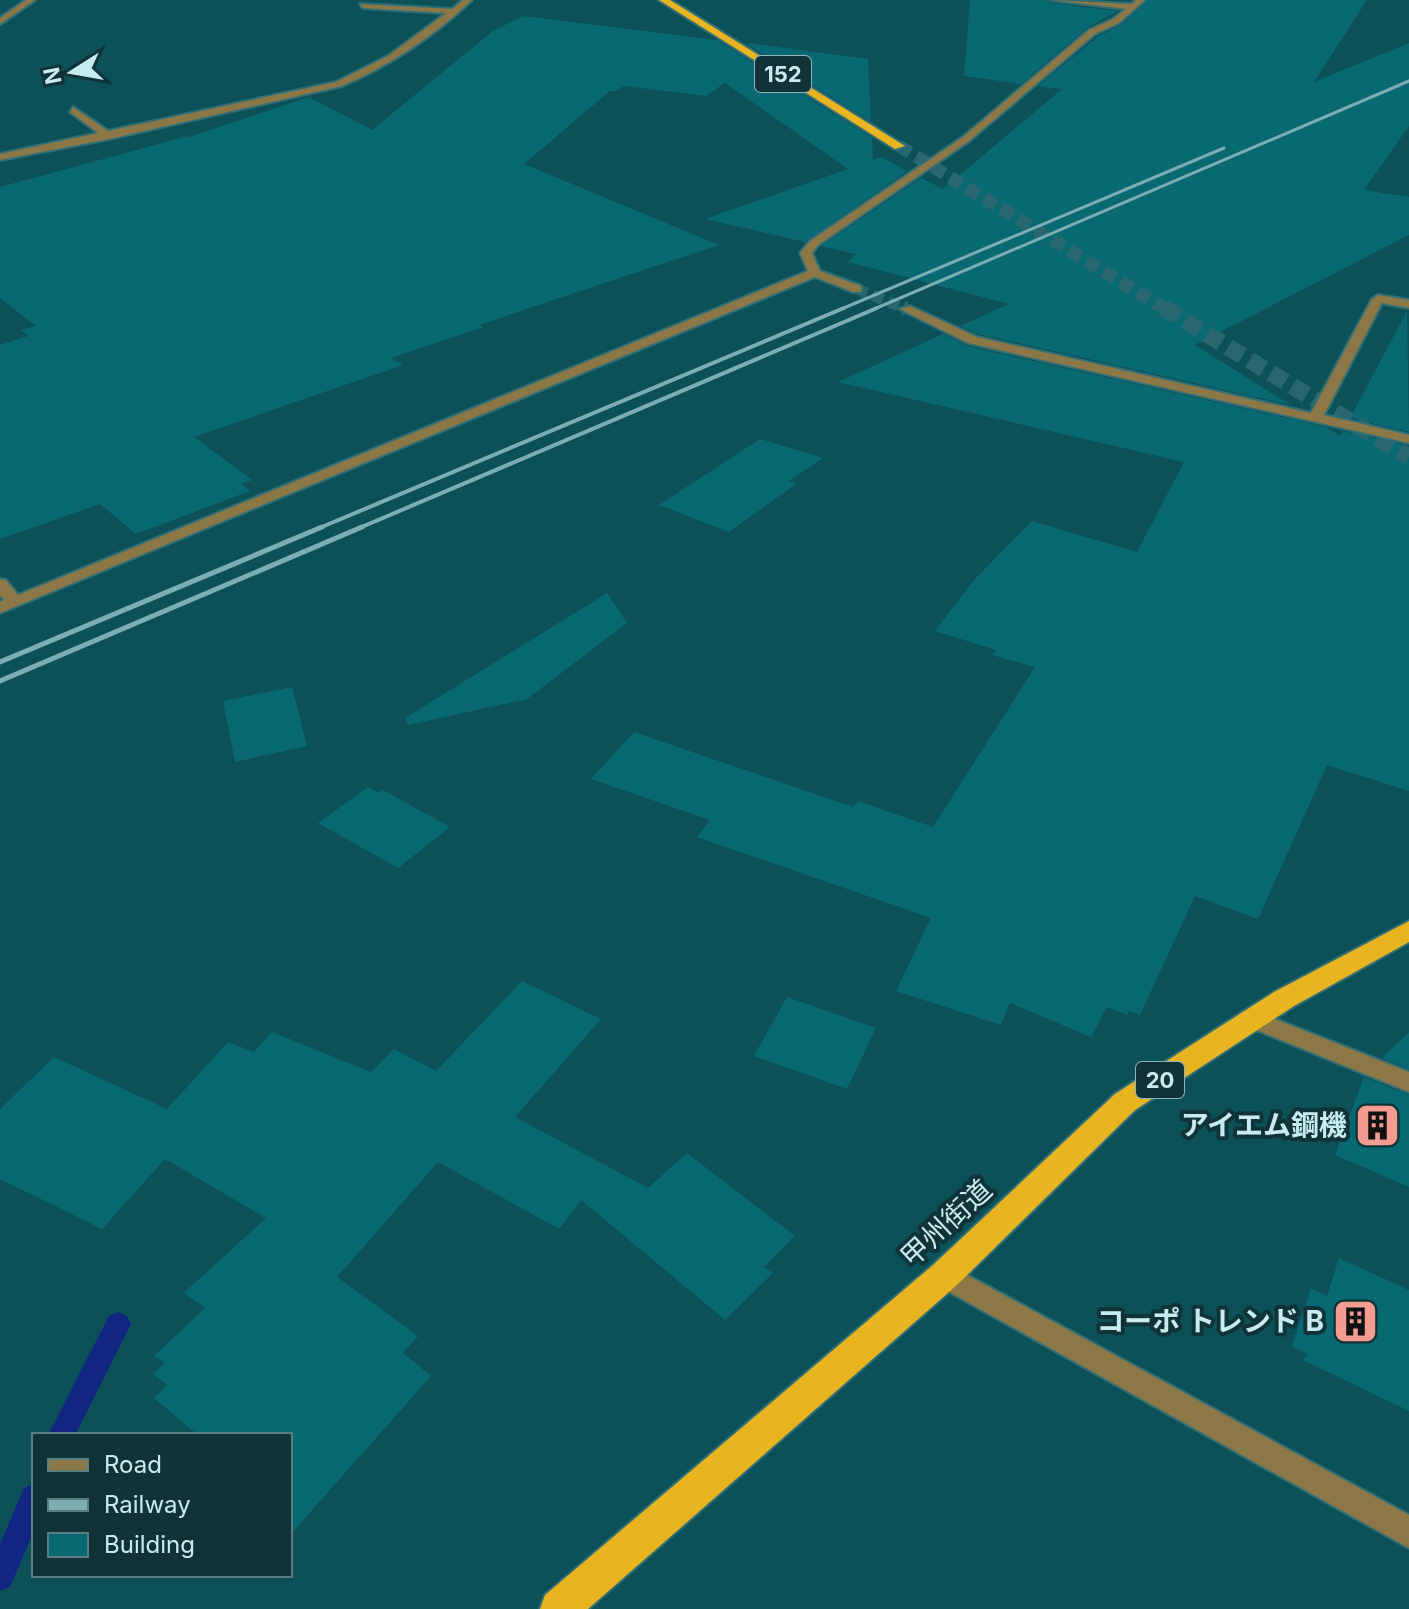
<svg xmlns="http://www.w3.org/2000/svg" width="1409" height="1609" font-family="Inter,'Noto Sans JP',sans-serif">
	<rect width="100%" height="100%" fill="#0c5058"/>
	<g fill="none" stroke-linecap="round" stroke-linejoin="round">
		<!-- stream -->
		<path fill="#112683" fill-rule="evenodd" d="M118,1312L127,1316L131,1324L75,1435H48L109,1316Z
			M34,1484V1531L10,1587L0,1591V1544L24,1488Z"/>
	</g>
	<!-- building -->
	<path fill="#096973" d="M970,0H1048L1051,3L1118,11L1087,28L1021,84L964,76Z
		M1148,0H1367L1314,82L1409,43V126L1364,190L1409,197V235L1195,345L1291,405L978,334L960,326L1009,304L848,262L856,254L821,246L921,178L943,189L1062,89L1038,86L1097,37L1121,25Z
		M523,16L717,40L872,138L873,160L881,157L907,171L805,242L705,219L848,169L725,83L706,96L624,86L615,91H610L524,164L719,245L479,325L484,327L391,358L403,365L194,437L252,480L241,484L250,491L136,534L100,504L0,539V345L28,336L21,330L36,326L0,298V187L188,136L186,138L309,97L372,130L493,31Z
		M746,43L868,59L871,122Z
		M1407,311L1409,432L1350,418Z
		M943,334L967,346L1326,427L1340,436L1343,431L1409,446V791L1327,765L1258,919L1195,896L1140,1015L1129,1011L1127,1015L1107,1007L1091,1037L1010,1003L1001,1025L896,991L931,918L697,837L710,820L591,779L634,732L853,807L858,801L933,827L1035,667L992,655L996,650L935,631L973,581L1032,521L1137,552L1184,462L838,382Z
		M760,439L823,458L789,481L796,484L729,532L659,505Z
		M607,593L627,623L527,699L408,725L405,718Z
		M292,687L307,746L235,762L223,701Z
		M368,787L379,793L383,790L450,827L398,868L318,823Z
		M522,981L601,1019L515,1117L648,1188L687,1153L795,1236L764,1267L773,1273L725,1320L581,1200L559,1229L438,1162L337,1277L418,1336L403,1353L431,1376L290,1535V1435H198L154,1398L167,1385L153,1374L165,1363L154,1356L205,1308L184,1293L266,1218L165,1159L102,1229L0,1179V1109L54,1057L167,1109L228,1042L254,1052L272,1032L371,1072L394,1049L436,1071Z
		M787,997L876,1028L847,1089L754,1056Z
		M1409,1032V1069L1382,1058Z
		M1364,1077L1409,1095V1187L1335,1155Z
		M1339,1258L1409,1290V1411L1303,1360L1307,1354L1292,1346L1311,1288L1327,1296Z"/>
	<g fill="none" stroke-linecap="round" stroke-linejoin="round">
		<!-- minor-tunnel-far1 -->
		<path stroke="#28676f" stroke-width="11" stroke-dasharray="11 6" stroke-linecap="butt" d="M857,289L906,309"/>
		<!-- minor-tunnel -->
		<path stroke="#28676f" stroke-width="14" stroke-dasharray="14 7" stroke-linecap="butt" d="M903,308L906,309"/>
		<!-- highway-tunnel-far1 -->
		<path stroke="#28676f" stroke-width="13" stroke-dasharray="13 7" stroke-linecap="butt" d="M899,146L1167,310"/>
		<!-- highway-tunnel -->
		<path stroke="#28676f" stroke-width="17" stroke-dasharray="17 8" stroke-linecap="butt" d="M1164,308L1409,457"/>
		<defs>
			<path id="minor" d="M26,0H35L0,24V18Z
				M463,0H472C435,35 389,66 342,86L109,139L0,160V154L98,133L70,112L73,107L108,131L336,82L388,56L446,13L363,8L360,4L452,9Z
				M1051,0L1131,4L1136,0H1145L1119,23L1095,34L969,141L818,245L812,253L820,271L861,286V292H853L815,277L0,613V602L4,600L0,595V579L6,580L18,595L808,271L800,253L810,241L963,137L1089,30L1113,19L1126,9Z
				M1378,295L1409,300V308L1382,303L1324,415L1409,435V443L968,343L900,309L910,306L977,337L1311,413L1372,299Z
				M1252,1010L1409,1072V1092L1244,1025L1240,1019L1244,1013Z
				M945,1263L1409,1515V1548L935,1284L931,1275L935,1266Z"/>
			<path id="highway" d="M659,0H670L905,146L895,149Z
				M1409,921V942L1294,1006L1135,1110L957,1285L588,1609H540L545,1595L933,1265L1115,1094L1274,992Z"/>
		</defs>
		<!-- minor casing -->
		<use href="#minor" stroke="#316f77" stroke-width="4"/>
		<!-- highway casing -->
		<use href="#highway" stroke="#316f77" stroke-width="4"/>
		<!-- minor -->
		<use href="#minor" fill="#8c7747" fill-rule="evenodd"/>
		<!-- highway -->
		<use href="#highway" fill="#e8b420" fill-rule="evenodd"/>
		<!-- rail-far2 -->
		<path stroke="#7badb3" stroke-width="3" d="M839,310L1224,148
			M872,310L1409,81"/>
		<!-- rail-far1 -->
		<path stroke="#7badb3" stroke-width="4" d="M317,529L844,308
			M357,529L877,308"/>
		<!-- rail -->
		<path stroke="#7badb3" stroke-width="5" d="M0,662L322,527
			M0,681L362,527"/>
	</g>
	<!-- icons -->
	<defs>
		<symbol id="building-square" viewBox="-11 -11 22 22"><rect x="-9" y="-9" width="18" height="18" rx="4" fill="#f59c92" stroke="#103337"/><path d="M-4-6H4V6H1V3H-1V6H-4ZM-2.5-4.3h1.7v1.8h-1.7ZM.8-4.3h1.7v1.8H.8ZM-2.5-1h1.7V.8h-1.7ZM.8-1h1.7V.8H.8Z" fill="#111"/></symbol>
	</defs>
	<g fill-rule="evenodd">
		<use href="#building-square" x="1352" y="1100" width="51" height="51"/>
		<use href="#building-square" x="1330" y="1296" width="51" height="51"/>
	</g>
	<g text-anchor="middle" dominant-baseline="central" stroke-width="8" stroke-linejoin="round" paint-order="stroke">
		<!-- shield labels -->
		<g fill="#103337" stroke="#8fb4b9" stroke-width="2">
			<rect x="755" y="56" width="56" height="36" rx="6"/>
			<rect x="1136" y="1062" width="48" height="36" rx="6"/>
		</g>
		<g font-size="22" font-weight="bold" fill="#c6ecf1">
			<text x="783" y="74">152</text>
			<text x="1160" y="1080">20</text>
		</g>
		<!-- near-poi labels -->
		<g font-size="28" font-weight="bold" fill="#c6ecf1" stroke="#103337" text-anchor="end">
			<text x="1347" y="1125">アイエム鋼機</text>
			<text x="1324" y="1321">コーポ トレンド B</text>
		</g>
		<!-- near-street labels -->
		<g font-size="28" fill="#c6ecf1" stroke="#103337">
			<text transform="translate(946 1223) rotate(-43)">甲州街道</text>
		</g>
	</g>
	<!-- legend -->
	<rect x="32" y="1433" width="260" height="144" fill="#103337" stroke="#597d81" stroke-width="2"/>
	<rect x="48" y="1459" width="40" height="12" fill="#8c7747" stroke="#597d81" stroke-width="2"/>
	<text x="104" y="1473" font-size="24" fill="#c6ecf1">Road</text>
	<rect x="48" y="1499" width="40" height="12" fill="#7badb3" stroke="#597d81" stroke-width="2"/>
	<text x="104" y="1513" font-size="24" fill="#c6ecf1">Railway</text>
	<rect x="48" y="1533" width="40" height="24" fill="#096973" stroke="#597d81" stroke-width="2"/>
	<text x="104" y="1553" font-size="24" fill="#c6ecf1">Building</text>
	<!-- north arrow -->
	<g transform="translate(72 72) rotate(259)" stroke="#103337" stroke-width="6" paint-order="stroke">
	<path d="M0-6L14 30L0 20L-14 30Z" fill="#c6ecf1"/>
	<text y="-12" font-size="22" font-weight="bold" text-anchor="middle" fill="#c6ecf1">N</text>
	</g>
</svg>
